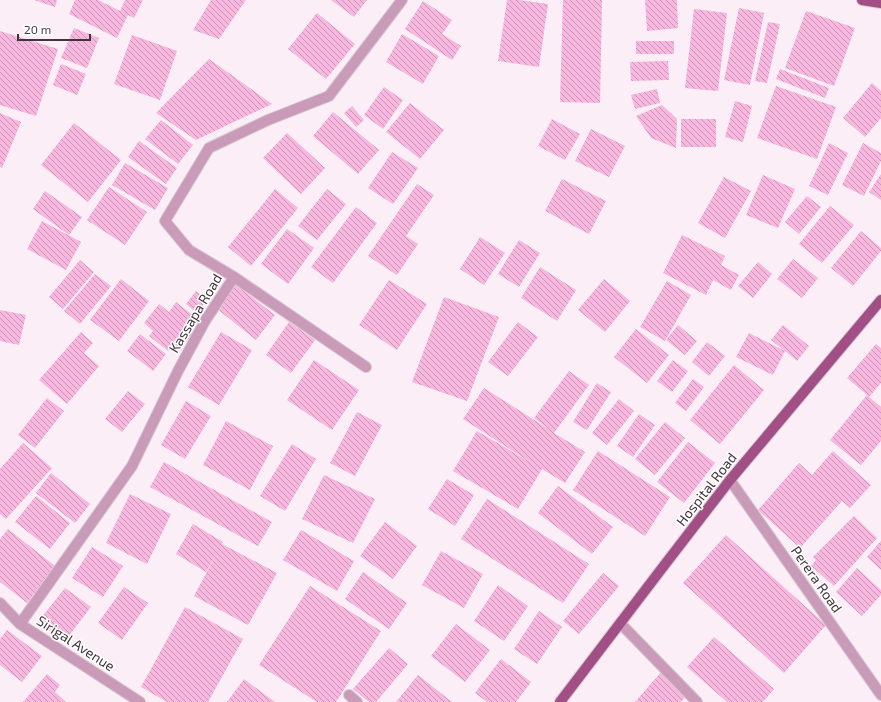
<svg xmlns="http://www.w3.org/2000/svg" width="881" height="702" font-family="'Exo 2',sans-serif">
	<defs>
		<pattern id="building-back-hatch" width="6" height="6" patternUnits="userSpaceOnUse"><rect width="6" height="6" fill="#f8b7df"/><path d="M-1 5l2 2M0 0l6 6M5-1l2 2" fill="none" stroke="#ca96b6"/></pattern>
	</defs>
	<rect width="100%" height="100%" fill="#fbeef6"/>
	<!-- building -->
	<path fill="url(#building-back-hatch)" d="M34,0H57L55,7Z
		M75,0H98L120,11L125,0H143L134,18L128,15L117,38L69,14Z
		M211,0H246L219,39L193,30Z
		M331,0H367L354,17Z
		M507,0H519L548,4L539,67L498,61Z
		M563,0H602L600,103L560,102Z
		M645,0H677L678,28L647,31Z
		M423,1L452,20L442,34L461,46L452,60L405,29Z
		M739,8L764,13L750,85L724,80Z
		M694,9L727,13L718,91L685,88Z
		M806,11L855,28L834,86L785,68Z
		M317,13L355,44L326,79L288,49Z
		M768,22L780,24L767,83L755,81Z
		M74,28L99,38L87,68L61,58Z
		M0,31L58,49L36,116L0,105Z
		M402,34L439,56L423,84L386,62Z
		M132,35L177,51L160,100L114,84Z
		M636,41H674V54H636Z
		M209,59L272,104L196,140L156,113Z
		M668,61L669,80L631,81L630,62Z
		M61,64L86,74L77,95L53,85Z
		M780,69L829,88L825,98L776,79Z
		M872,83L881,91V118L865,137L843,118Z
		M776,86L836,107L817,159L757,138Z
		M384,87L403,100L383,129L364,115Z
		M657,89L660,103L635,109L631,95Z
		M735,101L752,106L743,142L725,137Z
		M410,103L444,130L420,159L386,132Z
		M662,105L677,119L676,148L651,138L636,116Z
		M352,106L364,120L356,127L344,113Z
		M333,112L379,150L358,174L313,136Z
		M0,113L21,122L2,168L0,167Z
		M552,119L580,134L565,160L538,146Z
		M681,119H716V147H681Z
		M161,120L193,145L178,164L145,139Z
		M74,123L121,160L88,202L41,165Z
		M591,129L625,146L609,177L575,161Z
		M287,133L325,168L301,194L263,158Z
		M139,141L177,168L166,184L128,157Z
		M829,143L848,153L828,195L809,186Z
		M863,143L881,153V161L864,196L842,185Z
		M392,152L418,168L393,204L368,188Z
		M125,163L168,188L155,210L112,185Z
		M881,174V200L869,192Z
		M763,175L795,189L778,228L746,215Z
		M724,177L751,191L725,238L698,223Z
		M562,179L606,201L589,234L545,211Z
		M417,184L434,195L406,236L418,244L397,275L368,256Z
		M109,187L147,212L125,245L87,220Z
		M275,189L298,208L251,266L228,247Z
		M327,189L346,204L317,240L298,226Z
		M45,191L82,217L69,235L33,209Z
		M807,196L821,207L799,234L785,222Z
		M830,206L854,225L822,263L799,244Z
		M356,207L377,223L333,283L311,267Z
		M42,221L81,242L66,270L27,249Z
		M287,229L314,248L288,284L261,264Z
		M861,231L881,248V251L853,286L831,268Z
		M682,235L725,256L721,265L739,275L731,290L713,280L706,295L663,273Z
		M480,237L505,253L484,285L460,269Z
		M519,240L540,253L519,287L498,274Z
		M793,259L818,278L802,298L777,279Z
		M80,260L94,272L63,309L49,297Z
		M758,262L772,274L753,298L738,286Z
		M540,267L576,290L557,321L521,298Z
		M95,274L111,286L80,324L64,311Z
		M121,279L149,301L119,341L90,320Z
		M604,279L630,301L605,332L578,310Z
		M389,280L427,304L397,350L359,325Z
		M667,281L691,295L665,341L640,327Z
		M235,284L275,315L256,340L216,308Z
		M196,291L207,300L197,313L186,304Z
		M444,297L499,317L467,401L412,382Z
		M176,302L195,317L187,327L194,332L179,351L172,346L168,351L149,336L153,331L144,323L159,304L169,312Z
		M0,310L26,315L19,345L0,341Z
		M289,322L315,340L291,373L266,355Z
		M518,322L538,337L508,376L488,362Z
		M678,325L697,341L685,355L666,340Z
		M783,325L809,346L797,361L785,351L773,375L736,357L749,333L785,351L771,340Z
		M636,329L669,355L647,383L614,357Z
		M81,332L93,343L84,353L99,366L67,404L39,380Z
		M221,332L252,350L219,405L188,387Z
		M140,334L166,354L153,371L127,351Z
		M707,342L725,356L709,376L692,362Z
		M876,344L881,348V383L869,397L881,407V441L861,465L830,440L867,395L847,378Z
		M314,360L359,390L332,430L287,400Z
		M673,360L688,371L672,392L657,381Z
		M734,365L764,390L720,444L690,420Z
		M569,371L589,385L554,433L585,452L565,483L542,469L518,509L453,471L477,431L530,462L463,419L484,388L550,430L534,418Z
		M693,379L704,387L686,411L675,403Z
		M597,383L611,392L587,430L573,422Z
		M128,391L145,404L122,432L105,419Z
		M47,398L64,411L35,448L18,435Z
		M619,399L634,411L607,445L592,433Z
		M186,401L211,416L185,459L161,445Z
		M357,412L382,425L355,476L330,463Z
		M639,414L655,425L633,457L617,446Z
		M226,421L273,446L250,490L203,465Z
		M665,422L685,438L655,475L635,459Z
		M688,442L715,463L684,503L657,482Z
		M23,443L52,468L6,519L0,514V469Z
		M292,444L316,459L285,511L260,496Z
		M598,451L670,497L645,536L573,490Z
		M833,451L871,485L850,508L842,501L800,548L758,510L799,463L812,475Z
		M164,462L272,522L258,546L150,487Z
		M51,473L90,504L75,523L36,493Z
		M324,475L375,499L353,543L302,519Z
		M447,479L474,495L455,526L428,509Z
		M558,486L613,527L592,554L538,513Z
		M130,494L171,514L147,564L106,543Z
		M36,496L70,523L50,549L15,522Z
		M487,499L589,564L563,603L461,539Z
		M854,516L877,538L834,586L811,566L816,560L813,557Z
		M385,522L417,546L393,579L360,556Z
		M193,524L223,542L222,544L277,573L248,625L194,596L217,553L206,572L176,554Z
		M8,529L55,566L27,603L0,582V539Z
		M301,530L354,561L337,591L283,560Z
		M726,535L826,625L784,673L683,583Z
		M881,541V570L867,557Z
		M92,547L123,566L103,597L72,578Z
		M441,551L483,574L464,608L422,585Z
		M857,568L881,590V595L862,616L836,592Z
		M363,572L407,603L389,629L345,599Z
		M603,573L619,586L579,634L563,621Z
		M498,585L528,606L504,641L474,621Z
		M310,586L381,631L336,702H317L259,665Z
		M124,587L148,603L122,640L98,623Z
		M65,588L91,607L64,642L38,622Z
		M185,607L243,639L208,702H167L141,687Z
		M539,611L562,627L537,664L514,649Z
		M456,624L490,650L465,682L431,656Z
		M7,630L42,656L22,682L0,665V639Z
		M714,637L774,689L763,702H727L687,667Z
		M389,648L408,664L376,702H369L353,689Z
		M501,659L531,682L516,702H487L475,693Z
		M662,671L688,694L681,702H635Z
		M47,674L60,685L55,692L66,702H23Z
		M418,675L452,702H396Z
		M244,679L275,702H227Z"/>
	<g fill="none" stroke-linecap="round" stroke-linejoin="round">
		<defs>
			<path id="minor" d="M234,277L366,367
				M730,480L881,695
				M0,603L20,624L140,702
				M620,623L697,702
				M20,624L132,466L178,371L205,321L234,277L189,250L165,221L209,148L268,120L329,96L402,0
				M349,695L357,702"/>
			<path id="major" d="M862,0L881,3
				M560,702L666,563L730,480L881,300"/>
		</defs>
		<!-- minor casing -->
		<use href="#minor" stroke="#d6c9d1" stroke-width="12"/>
		<!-- major casing -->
		<use href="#major" stroke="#d6c9d1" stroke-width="12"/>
		<!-- minor -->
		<use href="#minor" stroke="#ca9bb8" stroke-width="10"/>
		<!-- major -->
		<use href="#major" stroke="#a14f85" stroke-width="10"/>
	</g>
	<g text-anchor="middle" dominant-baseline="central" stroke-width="3" stroke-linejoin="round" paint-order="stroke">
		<!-- street labels -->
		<g font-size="14" fill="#41353d" stroke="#fff">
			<text transform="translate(195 313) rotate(-59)">Kassapa Road</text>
			<text transform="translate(706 489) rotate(-52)">Hospital Road</text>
			<text transform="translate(817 579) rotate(55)">Perera Road</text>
			<text transform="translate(76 643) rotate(33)">Sirigal Avenue</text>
		</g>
	</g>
	<!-- scale -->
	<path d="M18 34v6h72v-6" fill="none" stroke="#41353d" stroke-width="2"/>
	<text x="24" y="34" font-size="12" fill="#41353d" stroke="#ffffff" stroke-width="3" paint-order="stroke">20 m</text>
</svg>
